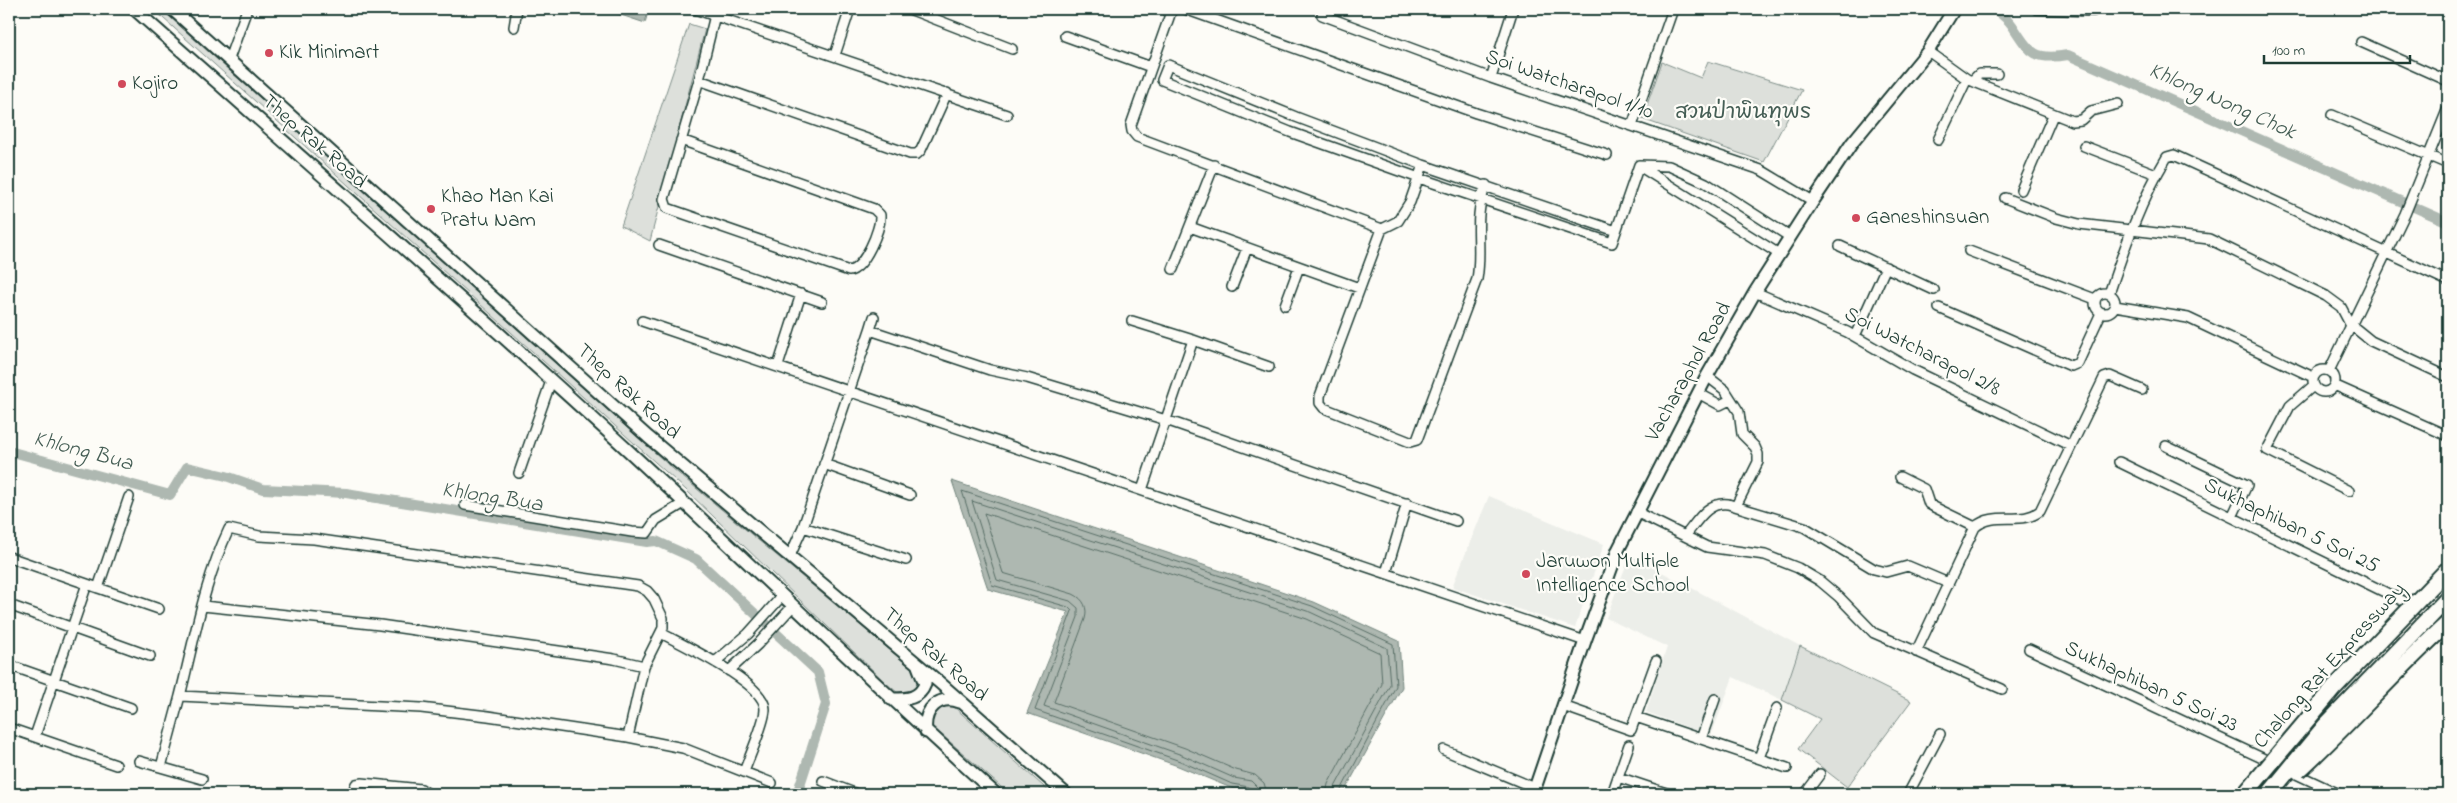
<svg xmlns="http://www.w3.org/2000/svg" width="2457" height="803" font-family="'Indie Flower','Playpen Sans Thai',sans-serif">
	<rect width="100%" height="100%" fill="#fdfcf7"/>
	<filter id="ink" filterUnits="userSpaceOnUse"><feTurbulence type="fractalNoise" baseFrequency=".02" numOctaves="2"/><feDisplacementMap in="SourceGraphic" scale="10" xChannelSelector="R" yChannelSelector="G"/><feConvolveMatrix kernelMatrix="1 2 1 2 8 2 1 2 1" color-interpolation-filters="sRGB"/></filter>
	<g filter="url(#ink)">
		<!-- built -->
		<path fill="#eceee9" d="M1489,496L1604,544L1575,628L1452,587Z
			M1630,555L1800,646L1782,700L1733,677L1711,736L1646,712L1667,647L1606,618Z"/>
		<!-- green -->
		<path fill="#dde0db" stroke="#7e8e88" d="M153,9H161L672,468L915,671L919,681L918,687L908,695L898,693L886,683L686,490Z
			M689,24L705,29L650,241L621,226Z
			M1708,61L1802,90L1764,162L1642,119L1662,62L1701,78Z
			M1800,646L1911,701L1847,787L1798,749L1820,719L1782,700Z
			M947,704L953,706L1052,794H1009L932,726L930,719L933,711Z"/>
		<!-- water -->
		<path fill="#aeb8b1" stroke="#75877f" d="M613,9H637L648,12L645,23L612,12Z
			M952,481L1314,602L1399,641L1402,687L1343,794H1259L1231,788L1178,766L1027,713L1068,612L988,589Z"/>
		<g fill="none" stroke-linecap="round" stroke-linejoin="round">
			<!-- shore -->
			<path stroke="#586e66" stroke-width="1" d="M1253,794L1249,787L1232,784L1180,761L1035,710L1072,611L1068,607L992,585L962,491L1312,606L1393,644L1396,686L1339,794
				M1259,794L1257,787L1251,781L1234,778L1182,755L1044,706L1078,617V608L1070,601L997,580L972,501L1310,612L1387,648L1390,685L1335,787L1333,794
				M1267,794L1264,783L1255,775L1236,770L1185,748L1054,702L1085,619C1088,608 1084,599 1073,594L1003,573L984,513L1307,619L1380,653L1382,684L1328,784L1326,794"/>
			<!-- canal -->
			<path stroke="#aeb8b1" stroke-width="10" d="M1995,9C2001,14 2008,19 2012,25C2030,52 2033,61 2068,55L2448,222
				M9,451L170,495L187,467L226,476L263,489L346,493L647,542L656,541L696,559L818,672L826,704L797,794"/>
			<defs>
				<path id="street" d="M695,9L1007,115
					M909,9L1012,49
					M1172,9L1131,125L1132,131L1137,137L1382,229
					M1185,9L1476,113L1607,155
					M1324,9L1322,15L1491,78L1761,170L1813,201
					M2036,9L2093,11
					M514,27L517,9
					M1065,36L1151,67
					M2361,42L2448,81
					M1928,51L1967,79L2072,121L2081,120L2091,111L2118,104
					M835,55L850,9
					M229,59L247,9
					M1491,78L1513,9
					M699,80L910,154H917L921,150L947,93
					M1972,81L1979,74H1997
					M2332,115L2448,164
					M1632,126L1673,9
					M681,140L874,209L880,215C881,229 864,269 849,271L667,208L664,199L699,80L715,15
					M1938,140L1967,79
					M2084,146L2156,174
					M1423,165L1410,202L1398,221L1382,229L1320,396V403L1324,408L1410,442L1417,440L1477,279C1483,246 1472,219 1486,185
					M1639,165L1669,166L1706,183L1790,237
					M1639,166L1779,254
					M2021,190L2053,115
					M2005,198L2056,218L2079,224L2209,239L2326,296L2341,307L2350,324L2371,341L2448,377
					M1190,227L1359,288
					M1616,231L1423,165L1296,117L1168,65L1162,80L1290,132L1419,178L1612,243L1639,165
					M659,245L822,302
					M1840,246L1934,290
					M1969,251L2095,299
					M1173,269L1214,165
					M1232,287L1247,248
					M1755,292L1847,332L1913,370L2071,446
					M2095 303a10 10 0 1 1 20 0a10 10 0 1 1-20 0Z
					M2109,294C2125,246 2141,200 2167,157L2174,155L2448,281
					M1285,305L1299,267
					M2115,306L2188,318L2313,377
					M1939,308L2071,366L2078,363L2101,313
					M874,317L870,330L990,370L1027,378L1166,420L1456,521
					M642,321L1585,641
					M1132,321L1193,340L1142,490
					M870,330L803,527L906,560
					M1855,336L1886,267
					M1193,340L1269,367
					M778,366L801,294
					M2313 381a11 11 0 1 1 22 0a11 11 0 1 1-22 0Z
					M2329,371L2405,214L2448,108
					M1707,376L1725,390L1739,412L1742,434L1755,447L1758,454V462L1736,506
					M2334,385L2448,436
					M2313,386L2290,406L2267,450L2349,491
					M1698,393L1720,405L1730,400
					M2166,446L2247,485L2232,517
					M2119,462L2448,623
					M824,464L910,495
					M519,473L551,381
					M1900,477L1924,489L1929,504L1934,507L1975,527
					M465,505L632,532L647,533L656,520L684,503
					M1636,512L1707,547L1765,555L1798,568L1820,581L1839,597L1874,633L2002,689
					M1685,536C1697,522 1707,501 1728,504L1804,527L1874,569L1886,572L1908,566L1948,583
					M790,556L803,527
					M9,557L159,609
					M1386,573L1407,503
					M98,588L129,497
					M9,605L150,656
					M203,606L380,625L614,659L644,666
					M661,633C683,645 765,683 765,709C765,723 749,757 744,772
					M2029,649L2339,794
					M1916,652L1975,527C1995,510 2021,526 2040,511L2104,378L2110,376L2142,390
					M715,662L748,634L782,596
					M9,665L131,708
					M729,671L758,644L793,606
					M1563,706L1631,730L1656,661
					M1636,717L1787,768
					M9,728L116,765
					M35,736L87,584
					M628,737L644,666L663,628V618L654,599L647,591L638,586L314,539L259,536L229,529C204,581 194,641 180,696L421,708L488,716L628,737L683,748L772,783
					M1701,739L1715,699
					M1444,750L1535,788
					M1759,758L1777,708
					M139,761L202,779
					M161,767L180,696
					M1618,777L1669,794
					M823,781L857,794
					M352,794L356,784L362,783L421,789L428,794
					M1612,794L1629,745
					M1805,794L1820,774
					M1908,794L1940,734"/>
				<path id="secondary" d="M134,9C301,157 468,303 632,454C754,567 872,683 996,794
					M172,9L648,437L940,683L1066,794
					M891,699C905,699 919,700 925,684L918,666
					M926,732C923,709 939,694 960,702
					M1533,794L1585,641L1618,550L1707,376L1755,292L1813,201L1852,143L1928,51L1954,9"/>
			</defs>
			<!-- street casing -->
			<use href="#street" stroke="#1f3d34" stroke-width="12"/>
			<!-- secondary casing -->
			<use href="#secondary" stroke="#1f3d34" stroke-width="15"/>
			<!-- street -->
			<use href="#street" stroke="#fdfcf7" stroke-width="9"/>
			<!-- secondary -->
			<use href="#secondary" stroke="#fdfcf7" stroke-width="11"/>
			<defs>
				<path id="highway-bridge" d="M2298,771C2350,724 2396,670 2448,623
					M2245,794L2334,688L2448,569
					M2269,794L2325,726L2448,598"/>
			</defs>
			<!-- highway-bridge casing -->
			<use href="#highway-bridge" stroke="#1f3d34" stroke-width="19" stroke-linecap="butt"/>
			<!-- highway-bridge -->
			<use href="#highway-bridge" stroke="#fdfcf7" stroke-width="15"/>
		</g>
	</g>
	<!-- markers -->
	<g fill="#d1495b" stroke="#fdfcf7" stroke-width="2">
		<circle cx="269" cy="53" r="5"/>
		<circle cx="122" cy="84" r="5"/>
		<circle cx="431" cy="209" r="5"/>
		<circle cx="1856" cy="218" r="5"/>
		<circle cx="1526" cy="574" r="5"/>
	</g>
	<g text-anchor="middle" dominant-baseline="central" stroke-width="4.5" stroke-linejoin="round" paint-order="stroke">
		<!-- poi labels -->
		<g font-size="21" fill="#1f3d34" stroke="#fdfcf7" text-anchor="start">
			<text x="279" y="53">Kik Minimart</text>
			<text x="132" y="84">Kojiro</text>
			<text x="441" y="197">Khao Man Kai<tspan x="441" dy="24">Pratu Nam</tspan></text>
			<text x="1866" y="218">Ganeshinsuan</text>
			<text x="1536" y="562">Jaruwon Multiple<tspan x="1536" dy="24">Intelligence School</tspan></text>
		</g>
		<!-- street labels -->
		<g font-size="21" fill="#1f3d34" stroke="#fdfcf7">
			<text transform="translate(1569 85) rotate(19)">Soi Watcharapol 1/10</text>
			<text transform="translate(314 142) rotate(41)">Thep Rak Road</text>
			<text transform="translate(1922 352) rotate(27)">Soi Watcharapol 2/8</text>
			<text transform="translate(1689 372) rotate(-61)">Vacharaphol Road</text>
			<text transform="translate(628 392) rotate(42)">Thep Rak Road</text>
			<text transform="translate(2291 526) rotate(26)">Sukhaphiban 5 Soi 25</text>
			<text transform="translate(935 655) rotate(41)">Thep Rak Road</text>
			<text transform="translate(2330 666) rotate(-48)">Chalong Rat Expressway</text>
			<text transform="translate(2151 687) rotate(25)">Sukhaphiban 5 Soi 23</text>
		</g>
		<!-- park labels -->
		<g font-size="21" fill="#455e55" stroke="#fdfcf7">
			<text x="1743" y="113">สวนป่าพินทุพร</text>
		</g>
		<!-- water labels -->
		<g font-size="22" font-style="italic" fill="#435c53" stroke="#fdfcf7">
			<text transform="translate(2222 102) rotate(24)">Khlong Nong Chok</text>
			<text transform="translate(83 452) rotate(15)">Khlong Bua</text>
			<text transform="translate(492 498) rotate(9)">Khlong Bua</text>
		</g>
	</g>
	<!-- margin -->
	<rect width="2457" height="803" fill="none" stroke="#fdfcf7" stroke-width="30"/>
	<rect x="15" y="15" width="2427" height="773" fill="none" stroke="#1f3d34" stroke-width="2" filter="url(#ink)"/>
	<!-- scale -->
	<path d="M2264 55v8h146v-8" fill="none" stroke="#1f3d34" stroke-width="2.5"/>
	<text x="2272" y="55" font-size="15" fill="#1f3d34" stroke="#fdfcf7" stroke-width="4" paint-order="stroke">100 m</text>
</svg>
